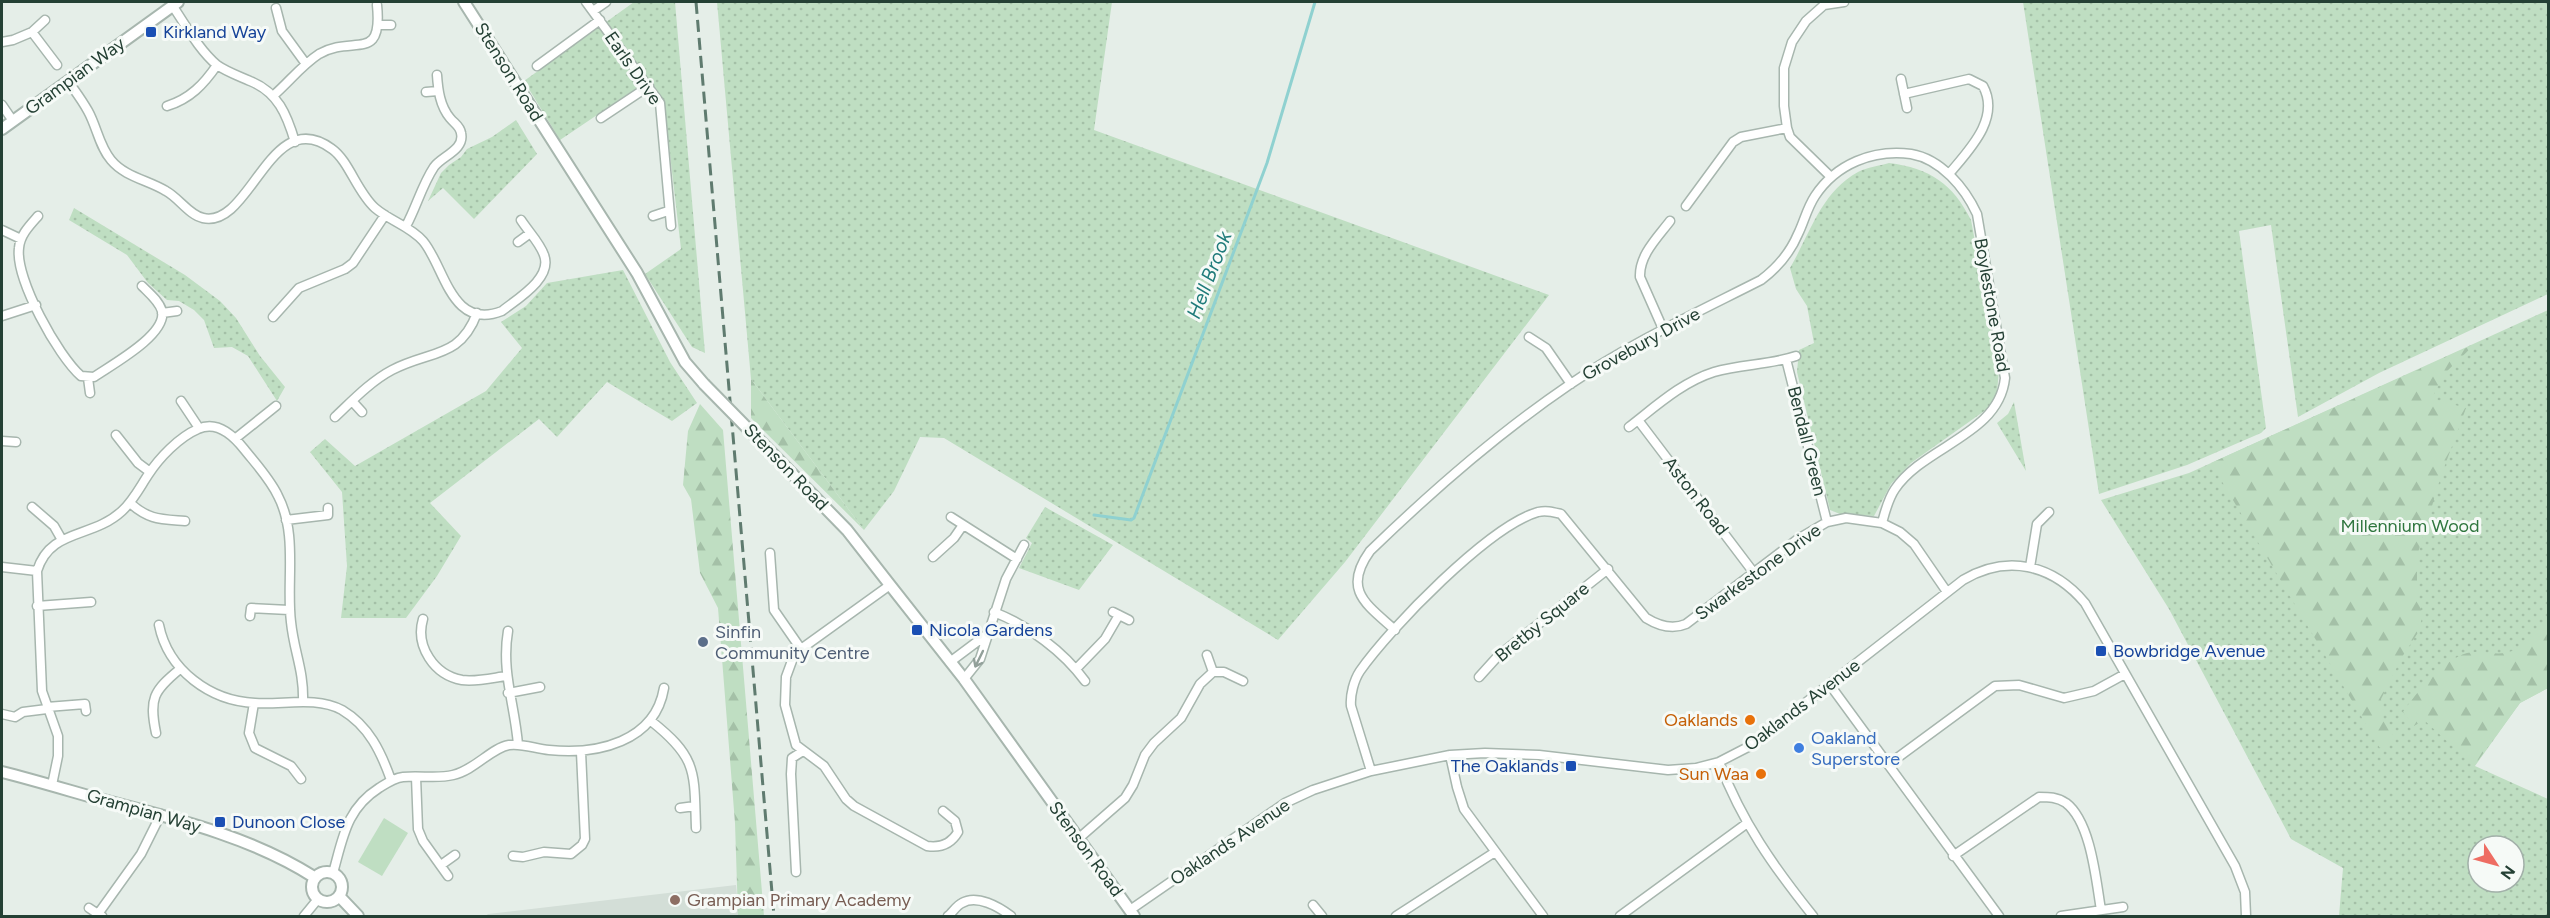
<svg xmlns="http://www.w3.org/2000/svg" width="2550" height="918" font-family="Figtree,sans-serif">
	<defs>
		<pattern id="grass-dots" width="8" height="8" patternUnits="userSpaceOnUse" patternTransform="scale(1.5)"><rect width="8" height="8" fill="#bfdec2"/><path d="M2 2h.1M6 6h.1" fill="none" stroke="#a4c0a7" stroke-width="1.8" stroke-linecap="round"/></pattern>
		<pattern id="forest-firs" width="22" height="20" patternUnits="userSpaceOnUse" patternTransform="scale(1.5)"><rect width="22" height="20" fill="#bfdec2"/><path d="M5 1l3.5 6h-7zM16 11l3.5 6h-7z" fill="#a4c0a7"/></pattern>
	</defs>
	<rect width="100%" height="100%" fill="#e5eee8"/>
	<!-- built -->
	<path fill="#d3ded7" d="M736,885L739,916H485L488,914Z"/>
	<!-- grass -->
	<path fill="url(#grass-dots)" fill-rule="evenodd" d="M634,2H675L705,353L692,347L645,274L681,249L664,103L649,80L560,140L524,81Z
		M717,2H1112L1094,130L1549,295L1345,562L1278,640L944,438L920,437L894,491L864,530L751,379Z
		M2023,2H2548V294L2379,373L2298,417L2271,225L2239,231L2266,428L2261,433L2187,465L2099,494Z
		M516,120L537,154L474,219L443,188L428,201L441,173L449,165L461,157L467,149L492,137Z
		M1889,163C1930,168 1953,184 1971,220L1999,370L1997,392L1990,407L1911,463L1891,484L1874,516L1840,514L1830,510L1797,372L1799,350L1814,343L1807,306L1796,289L1790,268C1810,234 1821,192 1858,172C1867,167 1880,166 1889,163Z
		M74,208L185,275L220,301L236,318L260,356L285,387L277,401L248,356L232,347L214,348L204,320L194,310L179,301L167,300L148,283L127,255L69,220Z
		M623,270L670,362L697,403L672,421L607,382L557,437L539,419L430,503L461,536L437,576L406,618H341L347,566L342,492L310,452L325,439L355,466L486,391L522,348L501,322L526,306L547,283Z
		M2548,310V688L2520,703L2475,766L2548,799V916H2339L2343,868L2291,839L2169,609L2101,500L2189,473ZM2478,846H2514V882H2478Z
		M2014,402L2026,471L1997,423L2008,414Z
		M1045,507L1113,545L1079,590L1019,568L1032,543L1026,538Z"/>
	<!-- forest -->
	<path fill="url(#forest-firs)" d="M2475,344L2443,375L2433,396L2437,400L2466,408L2441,476L2417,556V588L2422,617L2419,631L2402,657L2381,699L2383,719L2395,738L2380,748L2211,463Z
		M751,379L864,530L751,418Z
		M700,404L723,430L764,916H738L735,823L718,608L700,573L691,499L683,485L688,431Z
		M2548,621V688L2520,703L2474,766L2424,720L2414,726L2403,712C2417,692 2443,660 2467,653C2479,650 2493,655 2505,653C2521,651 2540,634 2548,621Z"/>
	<!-- pitch -->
	<path fill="#bfdec2" d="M384,818L408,833L382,876L358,862Z"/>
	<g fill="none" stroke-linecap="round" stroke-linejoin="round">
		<!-- stream -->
		<path stroke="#8fd1d0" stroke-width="3" d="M1094,515L1131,520L1134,518L1267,163L1315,2"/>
		<defs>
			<path id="minor" d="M586,2L660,103L671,226
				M172,5C185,24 199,50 217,65C227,72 239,76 250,81C278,92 287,115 295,142
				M276,8L282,31L306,64
				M593,11L606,2
				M379,25H391
				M32,32L45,20
				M2,42L13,40L32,32L57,65
				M537,66L600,20
				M1901,79L1907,108
				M68,81C75,91 82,100 88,111C97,127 99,146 111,160C125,177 148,180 166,191C179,198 189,215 203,218C251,229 270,103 332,149C349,161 357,192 375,208C390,221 410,226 423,241C445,267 451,331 502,311C517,299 553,278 544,255C540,243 528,231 521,220
				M426,92L438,91
				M1904,94L1969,79L1983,86C2001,119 1968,151 1949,174
				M274,95C289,82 302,65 319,54C353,34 383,64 377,5
				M2,105L13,121
				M167,106C190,99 204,84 217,65
				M601,118L649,86
				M1831,177L1790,137L1787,128L1784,106V68L1792,42L1806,21L1824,5L1844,2
				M1686,206L1733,142L1741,137L1787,128
				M38,216C30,225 20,235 19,248C15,279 58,356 81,376L94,377C111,365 167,335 162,311C159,301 149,293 142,286
				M653,216L668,211
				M406,226C416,208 422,185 434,167C442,156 465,150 461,133C460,126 455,124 450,118C440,106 438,90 437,75
				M2,230L21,239
				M518,242L529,234
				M162,313L177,311
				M2,316L36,305
				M273,317L299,288L345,269L353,263L385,215
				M1663,329L1640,277C1639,255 1658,237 1670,221
				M1529,337L1546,348L1571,384
				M1786,359L1827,522
				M88,378L90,393
				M181,401L199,428
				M352,401L362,412
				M335,417C352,401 371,381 392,370C430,350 460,359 477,313
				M1638,420L1754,573
				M1629,427C1655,407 1682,382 1714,372C1741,364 1770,365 1796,356
				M116,435L138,463L150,472
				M236,438L276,406
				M2,441L16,442
				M130,503C149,520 160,519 185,521
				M32,507L54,526L62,540
				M951,517L1017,559
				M286,520L328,515V508
				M770,553L774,610L801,649
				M933,557L954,538L963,525
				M2,567L37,571
				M2030,567L2037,524L2049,512
				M890,585L801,649L793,658L786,677L785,705L796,745L824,766L846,799L854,806L927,846C940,848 951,844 958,832L955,821L943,811
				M37,606L91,602
				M994,612C1029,626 1063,651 1085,681
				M1113,612L1129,620
				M250,616L251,608L289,610
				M423,619C415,646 434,675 462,680C476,682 492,678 506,676
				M159,625C168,670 210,701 255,703C283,705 316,696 342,710C369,726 381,752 391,780
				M1395,630C1366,604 1342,590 1370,551C1432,491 1497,434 1569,385C1629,344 1696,313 1761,280C1777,268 1790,253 1798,234C1804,222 1807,208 1815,196C1836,164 1873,149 1911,154C1941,159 1965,188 1977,214L2005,378C1999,435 1924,446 1895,489C1888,499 1885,512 1882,523
				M508,631C501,672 515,705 518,745
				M1207,655L1213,672H1224L1243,681
				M950,662L986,635
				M1076,669L1105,639L1119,615
				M1479,677L1498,656L1608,569
				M964,679L980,659L1006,579L1024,545
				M1830,685L1999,916
				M508,693L540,687
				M254,703L249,733L255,748L291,766L301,779
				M47,707L85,704L86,711
				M2,714L15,717L23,712L47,709
				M651,721C698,758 694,772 696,828
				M156,733C149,699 153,691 180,669
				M1450,755L1457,787L1464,809L1543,916
				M1719,762C1742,822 1773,866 1813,916
				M1889,764L1995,686L2019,685L2064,698L2094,691L2125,674
				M1371,771L1351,706C1350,695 1354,680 1360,671C1390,628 1489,526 1538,512C1547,510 1553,512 1561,514L1646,618C1659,626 1672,630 1686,624L1798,539L1827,522L1846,518L1882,523L1900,532L1914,544L1947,592
				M416,777L418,829L423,841L448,876
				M52,785L58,756V736L42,691L37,571C50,528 92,539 122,511C133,501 140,487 148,475C159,458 179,437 198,429C217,420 233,435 244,449C256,464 270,479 278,496C298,534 286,582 291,622C294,652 304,670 303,702
				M680,808L695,806
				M1078,839L1125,798L1133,785L1145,755L1154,743L1181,718L1200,684L1213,672
				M513,856L523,857L544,852L571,854L582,845L585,839L581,752
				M1953,856L2039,797C2049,797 2057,797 2066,803C2091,822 2096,880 2101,910
				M441,865L455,855
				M796,872L791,774L792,758L803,751
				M333,873C343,838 346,809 379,788C387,783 394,778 403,777C420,775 437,779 453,775C475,770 491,748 509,745C522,743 536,749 549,750C597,755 655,742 664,688
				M1313,905L1322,916
				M89,908L98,914
				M1130,910L1285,803L1313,790L1371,771L1450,755L1485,753L1539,755L1668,770L1696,768L1719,762L1750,746L1963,580C2007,554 2052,564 2085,603L2235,866L2245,892L2246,916
				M102,916L98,914L141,854L161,814
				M304,916L318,899
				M948,916C952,913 957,905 962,903C977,894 999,907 1011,916
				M1396,916L1495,852
				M1620,916L1746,824
				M2061,916L2123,907"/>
			<path id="tertiary" d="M464,2L637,273L685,362L704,384
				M2,129L178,2
				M763,444L847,530L890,585L964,679L1134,916
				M2,772C34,780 67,790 99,799C172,818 250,836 314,877
				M312 887a15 15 0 1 1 30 0a15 15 0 1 1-30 0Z
				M339,896L358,916"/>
		</defs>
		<!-- minor casing -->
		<use href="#minor" stroke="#a7b6ae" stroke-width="11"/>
		<!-- tertiary casing -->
		<use href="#tertiary" stroke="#a7b6ae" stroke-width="14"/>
		<!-- minor -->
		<use href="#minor" stroke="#fff" stroke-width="8"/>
		<!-- tertiary -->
		<use href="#tertiary" stroke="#fff" stroke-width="10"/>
		<!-- rail -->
		<path stroke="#5f7b6f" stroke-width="3" stroke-dasharray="12 6" stroke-linecap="butt" d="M696,2L774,916"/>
		<defs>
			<path id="tertiary-bridge" d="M704,384L763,444"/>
		</defs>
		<!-- tertiary-bridge casing -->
		<use href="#tertiary-bridge" stroke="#a7b6ae" stroke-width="14" stroke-linecap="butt"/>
		<!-- tertiary-bridge -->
		<use href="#tertiary-bridge" stroke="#fff" stroke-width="10"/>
	</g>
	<!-- one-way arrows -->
	<defs><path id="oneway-shaft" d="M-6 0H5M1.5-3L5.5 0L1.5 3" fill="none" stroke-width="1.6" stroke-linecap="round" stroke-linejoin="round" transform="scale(1.5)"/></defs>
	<use stroke="#92a09a" href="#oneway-shaft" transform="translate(979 659) rotate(116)"/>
	<!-- markers -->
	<g fill="#1a4fb4" stroke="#f6faf7" stroke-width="2">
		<rect x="145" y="26" width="12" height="12" rx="3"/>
		<rect x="911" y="624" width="12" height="12" rx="3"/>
		<rect x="2095" y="645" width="12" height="12" rx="3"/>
		<rect x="1565" y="760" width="12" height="12" rx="3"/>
		<rect x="214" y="816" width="12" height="12" rx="3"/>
	</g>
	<circle fill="#5c6f8a" stroke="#f6faf7" stroke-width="2" cx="703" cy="642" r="6"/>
	<g fill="#e8710a" stroke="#f6faf7" stroke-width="2">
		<circle cx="1750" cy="720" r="6"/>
		<circle cx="1761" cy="774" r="6"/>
	</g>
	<circle fill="#3f7fe0" stroke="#f6faf7" stroke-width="2" cx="1799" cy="748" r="6"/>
	<circle fill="#8d6e63" stroke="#f6faf7" stroke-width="2" cx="675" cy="900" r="6"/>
	<g text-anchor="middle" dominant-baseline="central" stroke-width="6" stroke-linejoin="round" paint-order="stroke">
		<!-- transit labels -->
		<g font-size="18" fill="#164399" stroke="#f6faf7" text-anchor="start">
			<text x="163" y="32">Kirkland Way</text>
			<text x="929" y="630">Nicola Gardens</text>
			<text x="2113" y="651">Bowbridge Avenue</text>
			<text x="1559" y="766" text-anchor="end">The Oaklands</text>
			<text x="232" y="822">Dunoon Close</text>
		</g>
		<!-- street labels -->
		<g font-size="18" fill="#244034" stroke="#f6faf7">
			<text transform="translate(633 68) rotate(55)">Earls Drive</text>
			<text transform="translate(509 72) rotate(58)">Stenson Road</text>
			<text transform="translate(75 76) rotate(-36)">Grampian Way</text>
			<text transform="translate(1992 305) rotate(80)">Boylestone Road</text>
			<text transform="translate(1641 344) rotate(-29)">Grovebury Drive</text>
			<text transform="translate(1807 441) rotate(76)">Bendall Green</text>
			<text transform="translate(786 467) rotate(46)">Stenson Road</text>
			<text transform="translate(1696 496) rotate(52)">Aston Road</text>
			<text transform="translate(1758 572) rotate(-36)">Swarkestone Drive</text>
			<text transform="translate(1542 622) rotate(-39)">Bretby Square</text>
			<text transform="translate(1802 705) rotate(-37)">Oaklands Avenue</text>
			<text transform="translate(144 811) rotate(16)">Grampian Way</text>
			<text transform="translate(1230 842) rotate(-34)">Oaklands Avenue</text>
			<text transform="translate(1086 849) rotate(54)">Stenson Road</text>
		</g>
		<!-- park labels -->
		<g font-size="18" fill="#2f763e" stroke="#f6faf7">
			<text x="2410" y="526">Millennium Wood</text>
		</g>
		<!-- service labels -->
		<g font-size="18" fill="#4e5e75" stroke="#f6faf7" text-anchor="start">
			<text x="715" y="632">Sinfin<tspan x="715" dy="21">Community Centre</tspan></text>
		</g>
		<!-- food labels -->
		<g font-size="18" fill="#c56008" stroke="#f6faf7" text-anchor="end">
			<text x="1738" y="720">Oaklands</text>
			<text x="1749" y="774">Sun Waa</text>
		</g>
		<!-- shop labels -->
		<g font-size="18" fill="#366cbe" stroke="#f6faf7" text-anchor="start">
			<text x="1811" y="738">Oakland<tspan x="1811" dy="21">Superstore</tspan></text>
		</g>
		<!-- education labels -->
		<g font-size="18" fill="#785e54" stroke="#f6faf7" text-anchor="start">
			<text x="687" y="900">Grampian Primary Academy</text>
		</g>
		<!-- water labels -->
		<g font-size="20" font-style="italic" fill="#1f7b7a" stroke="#f6faf7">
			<text transform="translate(1209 275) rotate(-69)">Hell Brook</text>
		</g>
	</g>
	<!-- border -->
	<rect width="2550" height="918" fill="none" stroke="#244034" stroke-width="6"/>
	<!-- north arrow -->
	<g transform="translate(2496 864) rotate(126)"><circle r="28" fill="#f6faf7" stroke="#a2b0a9" stroke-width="1.5"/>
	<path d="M0-4.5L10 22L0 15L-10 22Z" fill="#ee6d63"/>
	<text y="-9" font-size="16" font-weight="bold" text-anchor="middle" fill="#244034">N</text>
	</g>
</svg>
